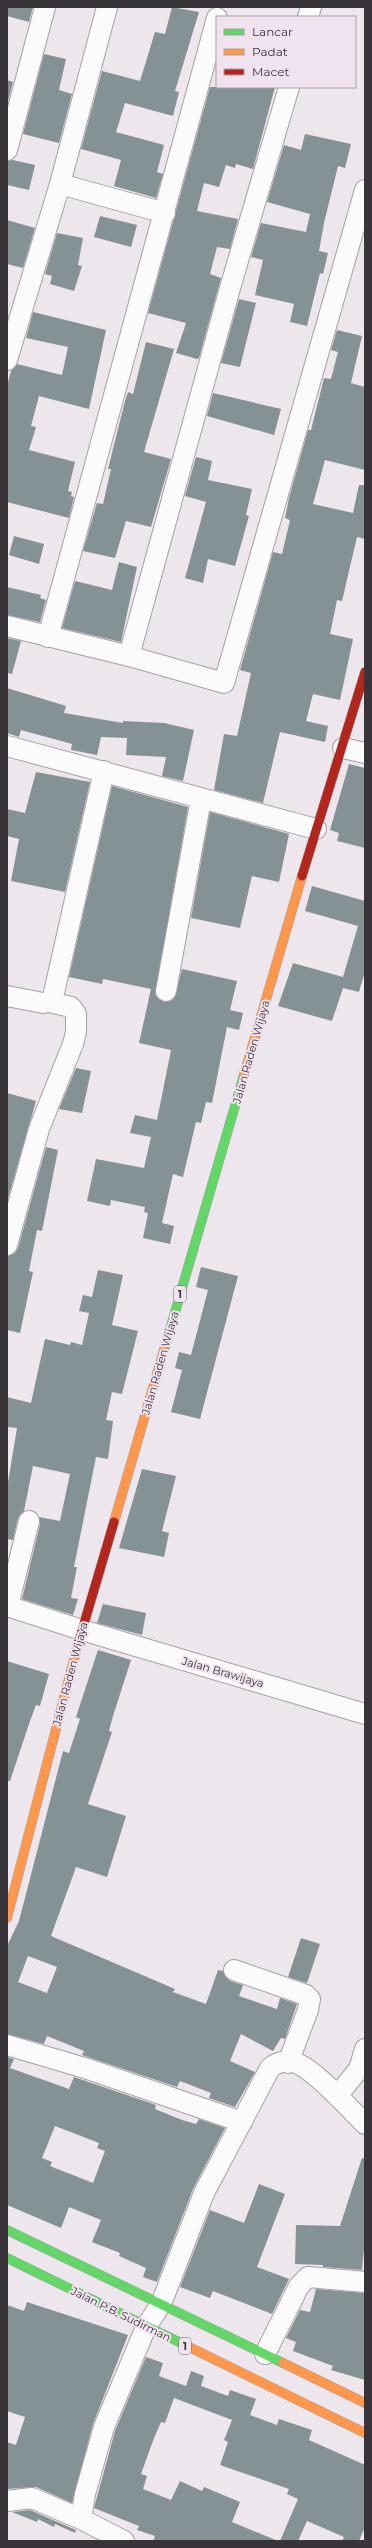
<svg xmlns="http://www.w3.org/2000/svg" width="372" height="2548" font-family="Montserrat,sans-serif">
	<rect width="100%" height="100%" fill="#ede6ec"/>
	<!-- building -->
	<path fill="#859295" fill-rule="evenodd" d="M7,7H33L29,22L7,16Z
		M172,7L199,12L175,91L179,92L173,116L125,103L116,132L164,145L157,172L163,174L156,198L114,186L121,160L81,149L102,71L140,81L155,32L165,34Z
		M44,54L66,59L59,90L72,94L59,143L23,134Z
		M7,80L13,82L7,105Z
		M210,87H275L253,169L236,164L235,168L226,165L219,187L204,183L197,211L238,219L230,249L217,247L210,274L221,278L199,358L197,359L176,353L186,323L148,313Z
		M305,134L351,144L345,168L338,166L324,223L319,251L328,253L323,274L320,273L307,326L290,322L294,304L255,295L263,260L251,257L261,223L306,232L310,214L267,202L284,145L301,150Z
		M13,160L35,165L29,190L7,185V161Z
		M100,216L137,225L131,247L94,237Z
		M7,220L35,228L23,268L7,264Z
		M57,233L83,238L78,265L82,266L74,291L50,284L52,276L45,274Z
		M239,299L256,303L240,367L221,363Z
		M33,312L106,330L89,409L39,396L31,426L36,427L29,450L75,462L68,491L72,492L71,496L74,497L69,518L7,502V386L11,371L17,364L62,375L68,347L26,338Z
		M337,330L362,336L351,383L365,387V470L325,460L313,504L353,513L359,485H365V539L357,537L342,601L337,600L330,634L353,639L340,700L313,694L306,721L328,726L325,742L280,732L263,803L214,790L224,734L237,736L251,673L240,670L273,552L282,554L290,520L285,518L289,498L308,430H311L324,378L331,379L338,352L331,350Z
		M146,342L174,349L144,452L171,459L151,527L126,521L115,558L83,551L97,503L103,504L111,469H108L125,401L128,392L133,394Z
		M213,393L281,409L274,435L207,416Z
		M196,457L212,461L208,480L252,489L246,515L249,516L235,566L208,559L203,583L185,578L206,502L185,496Z
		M14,536L44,544L39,564L9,555Z
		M119,562L137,567L121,642L62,628L75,581L112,590Z
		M7,587L41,595L40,598L46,600L40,622L7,615Z
		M7,638L21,641L12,674L7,673Z
		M7,688L66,706L64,713L123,723V721L164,723L194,730L183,781L162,776L166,757L126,755L127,738L101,737L97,755L71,750L72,744L21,730L19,737L7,733Z
		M349,764L365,768V848L337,841L339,833L330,830Z
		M36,772L90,782L65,892L11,881L19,839L7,836V809L25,813Z
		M112,786L188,807L155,995L164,1002L174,999L182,969L237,981L230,1010L243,1013L239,1030L227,1027L212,1103L206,1102L201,1123L196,1122L183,1177L173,1174L162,1223L174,1226L170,1244L143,1238L148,1213L144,1212L145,1207L111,1200L110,1206L87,1201L96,1159L144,1168L151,1137L130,1133L135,1115L157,1120L171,1050L139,1043L151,989L103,979L102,984L69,977Z
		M210,812L289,834L279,882L252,876L240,928L191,918Z
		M312,886L365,901V971L359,992L343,988L332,1021L278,1006L293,963L343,977L358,926L305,911Z
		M76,1068L91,1071L82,1113L59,1109Z
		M7,1093L36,1101L7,1202Z
		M46,1147L58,1150L42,1231L37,1230L29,1271L33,1272L20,1333L7,1330V1256L15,1253L18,1248Z
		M201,1267L238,1276L200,1419L171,1412L182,1370L175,1368L179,1352L191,1355L208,1290L196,1287Z
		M98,1270L123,1275L112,1325L138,1331L122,1394L112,1392L106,1420L113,1421L108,1459L96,1457L74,1567H77L71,1598L78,1599L73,1615L22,1599L40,1524L39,1517L60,1521L70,1474L33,1466L24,1511L18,1518L13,1540L7,1539V1488L17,1428L7,1427V1397L31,1403L45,1339L70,1345L71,1342L82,1345L89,1313L79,1311L83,1295L92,1297Z
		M142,1469L176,1476L162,1531L169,1533L164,1557L119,1548Z
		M103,1604L146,1613L142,1635L97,1623Z
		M98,1650L131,1660L113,1716L109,1731L112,1732L88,1804L126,1816L107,1877L76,1867L51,1936L175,1989L173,1992L206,2004L218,1970L223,1971L230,1981L243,1985L239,1996L277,2009L280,1998L297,2004L285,2039L281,2038L273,2051L241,2034L230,2061L255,2072L235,2107L209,2098L211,2093L180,2081L177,2087L165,2083L82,2055L84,2051L47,2036L44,2044L7,2034V1946L19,1921L63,1751L69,1753L80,1719L76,1717ZM28,1956L57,1967L47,1993L18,1982Z
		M7,1661L49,1674L40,1706L36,1705L30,1721L10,1781H7Z
		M301,1938L320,1944L307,1983L288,1977Z
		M7,2057L14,2059L10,2068L69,2089L74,2077L156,2105L155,2109L182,2120L196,2124L199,2119L225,2128L193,2189L157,2282L143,2277L146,2268L119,2256L120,2253L92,2242L101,2220L69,2207L61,2228L7,2205ZM55,2126L99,2143L97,2148L105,2151L93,2183L50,2166L52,2162L42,2158Z
		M362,2158L365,2159V2239L362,2270L323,2267V2265L295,2264L296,2225L340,2226Z
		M259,2184L285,2194L257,2267L289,2279L272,2314L213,2291L210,2298L180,2287L210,2210L244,2223Z
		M316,2289L365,2293V2380L331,2370L333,2366L293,2351L296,2342L286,2338L300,2310L310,2312Z
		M27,2302L128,2335L93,2424L72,2503L36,2487L7,2489V2442L16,2445L25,2417L7,2411V2305L24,2311Z
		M146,2357L163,2363L159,2376L186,2386L191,2371L204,2376L201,2386L228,2396L230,2390L256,2399L250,2415L277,2425L279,2419L312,2430L309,2440L365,2465V2527L359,2541H342L344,2537L307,2521L298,2541H280L298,2499L287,2494L289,2489L220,2465L228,2442L224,2440L232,2420L174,2398L165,2423L161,2422L154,2438L141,2474L147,2476L143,2489L171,2500L180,2481L202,2491L204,2487L240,2502L232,2522L278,2541H153L155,2536L137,2530L139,2526L94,2508L115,2431Z
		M30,2510L76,2530L75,2533L55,2524L54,2527L38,2519L37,2522L12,2512Z"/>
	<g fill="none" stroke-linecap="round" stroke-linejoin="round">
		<defs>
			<path id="street" d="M308,17L311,7
				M7,150L45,7
				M60,184L165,213
				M7,360L60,184L107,7
				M7,626L129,656L224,683L365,190
				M48,637L217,18
				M129,656L230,288L289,87
				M7,746L316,829
				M343,748L365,753
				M166,991L201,799
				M7,996L43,1003L49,1002L53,997L104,771
				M7,1245L39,1129L73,1044L76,1032V1014L71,1007L49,1002
				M7,1606L82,1630L365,1714
				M8,1606L29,1521
				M234,1970L306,1995L310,1999L308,2010L288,2063
				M7,2045L88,2069L242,2122
				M337,2096L359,2069L365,2049
				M265,2354L299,2286L308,2277L365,2282
				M7,2501L32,2498L81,2519
				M124,2541L81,2519L85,2494L104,2427L146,2327L161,2304L204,2193L270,2068C277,2062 286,2060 296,2063C314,2069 350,2109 365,2124"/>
			<path id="fast" d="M164,1350L244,1075
				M7,2230L283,2363
				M7,2258L183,2344"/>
			<path id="slow" d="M244,1075L302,876
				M114,1522L164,1350
				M7,1918L78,1644
				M183,2344L365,2433
				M283,2363L365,2403"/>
			<path id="jam" d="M302,876L365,672
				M78,1644L114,1522"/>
		</defs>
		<!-- street casing -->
		<use href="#street" stroke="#a5a0a4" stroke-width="22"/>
		<!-- fast casing -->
		<use href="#fast" stroke="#a5a0a4" stroke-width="10"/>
		<!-- slow casing -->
		<use href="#slow" stroke="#a5a0a4" stroke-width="10"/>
		<!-- jam casing -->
		<use href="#jam" stroke="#a5a0a4" stroke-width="10"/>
		<!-- street -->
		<use href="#street" stroke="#fcfbfc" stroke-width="20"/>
		<!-- fast -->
		<use href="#fast" stroke="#63d668" stroke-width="9"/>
		<!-- slow -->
		<use href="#slow" stroke="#ff974d" stroke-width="9"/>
		<!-- jam -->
		<use href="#jam" stroke="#b3261e" stroke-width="9"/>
	</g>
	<g text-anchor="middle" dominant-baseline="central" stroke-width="4" stroke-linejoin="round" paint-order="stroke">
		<!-- shield labels -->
		<g fill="#f0e3ef" stroke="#706870" stroke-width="1">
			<rect x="174" y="1286" width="12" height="16" rx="3"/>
			<rect x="179" y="2338" width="12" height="16" rx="3"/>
		</g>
		<g font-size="10" font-weight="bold" fill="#393439">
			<text x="180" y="1294">1</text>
			<text x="185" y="2346">1</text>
		</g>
		<!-- street labels -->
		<g font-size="11" fill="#393439" stroke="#f0e3ef">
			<text transform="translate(251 1052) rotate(-74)">Jalan Raden Wijaya</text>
			<text transform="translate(160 1363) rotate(-74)">Jalan Raden Wijaya</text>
			<text transform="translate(223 1672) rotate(16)">Jalan Brawijaya</text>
			<text transform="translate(70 1674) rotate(-75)">Jalan Raden Wijaya</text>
			<text transform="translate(121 2314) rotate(26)">Jalan P.B. Sudirman</text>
		</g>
	</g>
	<!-- border -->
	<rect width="372" height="2548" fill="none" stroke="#393439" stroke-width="16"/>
	<!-- legend -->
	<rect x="216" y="16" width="140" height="72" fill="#f0e3ef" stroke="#a79da6"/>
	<rect x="224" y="29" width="20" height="6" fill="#63d668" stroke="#a79da6"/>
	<text x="252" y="36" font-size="12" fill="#393439">Lancar</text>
	<rect x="224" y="49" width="20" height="6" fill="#ff974d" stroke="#a79da6"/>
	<text x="252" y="56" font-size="12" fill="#393439">Padat</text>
	<rect x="224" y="69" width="20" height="6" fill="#b3261e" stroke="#a79da6"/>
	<text x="252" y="76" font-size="12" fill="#393439">Macet</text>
</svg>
